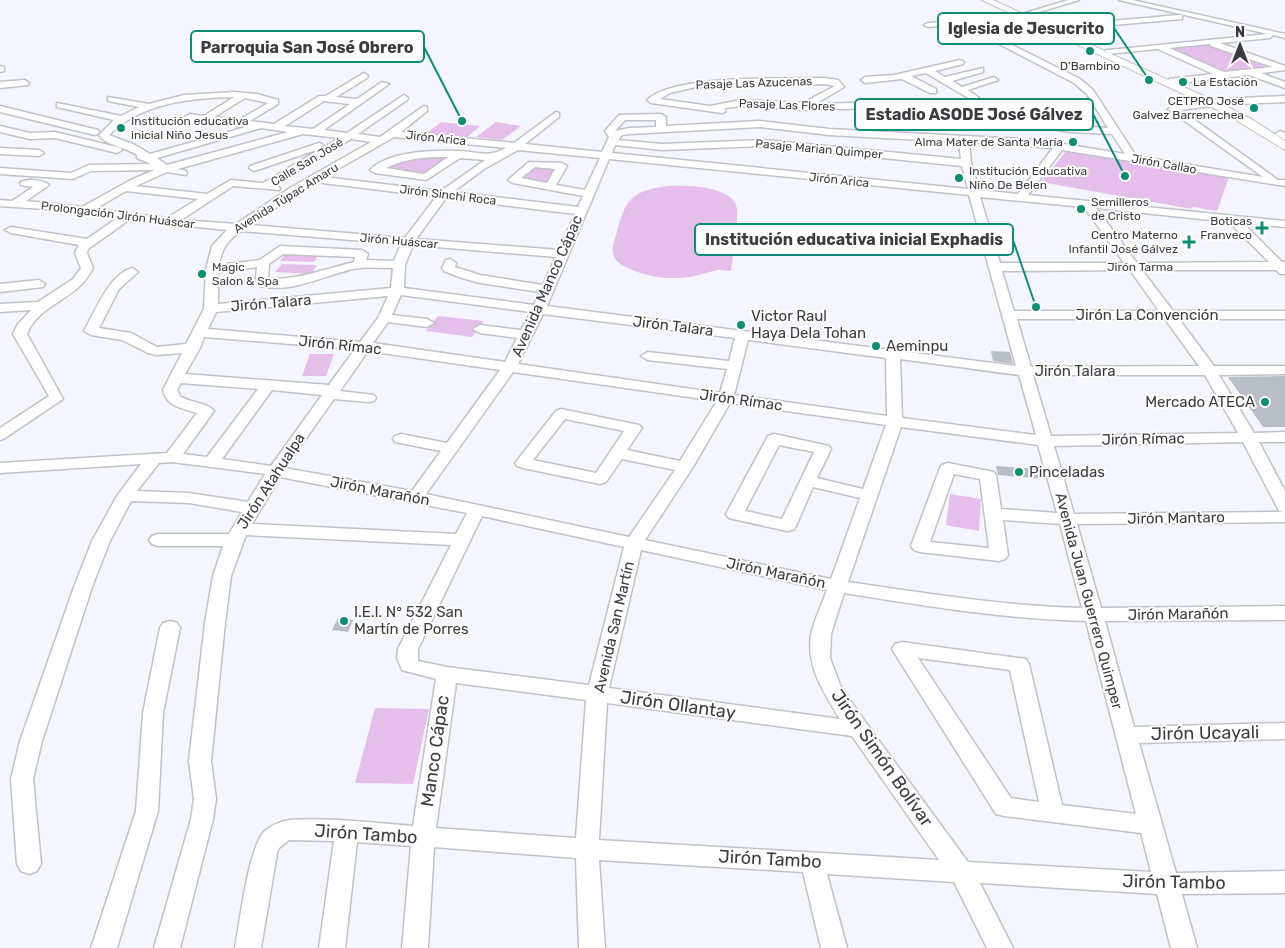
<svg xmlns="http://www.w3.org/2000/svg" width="1285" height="948" font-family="Rubik,sans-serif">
	<rect width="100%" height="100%" fill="#f4f5fe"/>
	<!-- green -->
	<path fill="#e6beeb" d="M1210,44L1275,68L1219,73L1164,48Z
		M441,122L480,126L465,139L426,134Z
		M496,122L521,126L502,140L476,137Z
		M1067,150L1229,177L1217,211L1193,207L1192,209L1041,182Z
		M456,156L426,174L382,168L410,158Z
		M536,166L555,168L548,184L519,180Z
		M669,186C686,185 729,186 736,205C740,215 732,258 731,271C726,271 719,269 717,270C708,272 700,275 690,277C669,280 645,277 626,267C617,263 611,256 613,246C625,207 622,191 669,186Z
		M286,253L319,254L314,262L280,261Z
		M282,264L317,265L311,274L275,272Z
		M438,316L484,321L472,337L426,331Z
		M310,354H334L326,376H302Z
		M950,494L981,499L979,531L946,525Z
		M375,708L429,709L413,784L355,783Z"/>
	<!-- building -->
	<path fill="#b9bec5" d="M991,351L1010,352L1013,364L993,361Z
		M1285,376V427H1263L1228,377Z
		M996,466L1041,469L1043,479L998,475Z
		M338,618L353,620L348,632L332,630Z"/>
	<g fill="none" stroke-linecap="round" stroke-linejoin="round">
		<defs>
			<path id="minor" d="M1068,0H1079L1026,16L1022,14Z
				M1119,0H1132L1285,34V38L1273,35L1270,38L1220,43L1285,66V70L1261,73L1285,82V88L1249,75L1172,84L1168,81L1169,79L1213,74L1158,49L1106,54V50H1109L1268,34ZM1210,44L1211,46L1273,67L1224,72L1169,48Z
				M1179,15H1182V19L1055,30L1051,28L1055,26Z
				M962,20L1080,79L1093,90L1136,156L1263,177L1168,109L1173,106L1219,99L1285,96V102L1219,105L1181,110L1278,180H1285V186L1062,150L1028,195L1285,221V227L1243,223L1282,262H1285V274H1280L1276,270H1142L1173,311H1285V319H1179L1214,366H1285V374L1219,375L1254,433L1285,432V442H1259L1285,491V522L1077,524L1101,608L1285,606V620L1105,621L1134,727L1285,723V739L1139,743L1176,873L1285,871V893L1182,894L1197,948H1171L1157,894L980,883L1013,948H987L954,882L827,874L847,948H821L803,872L599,860L605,948H579L576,858L434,847L428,948H402L411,846L357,842L345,948H319L334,841L289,840L279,848L277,853L261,948H235C240,921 248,852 263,833C269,826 281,821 290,820C328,817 375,823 413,826L436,679L402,670L397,658L398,649L451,545L246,535L231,576L225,623L211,761L216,799L213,819L180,948H154L191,819L194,799L189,761L205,623L213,576L223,546H158L152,544L149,540L152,536L158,534H229L242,512L189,503L131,501L110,541L92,587L42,741L33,779L41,864L37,871L29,874L21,871L17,864L11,779L20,741L74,587L92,541L117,496L141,464L0,473V463L167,453L197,413C182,408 167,407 163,390L182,353L157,355L148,353L122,340L91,335L84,331C95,312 109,274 132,268L138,272L119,289L99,328L131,333L157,347L186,344L204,309L206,269L212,246L227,230L129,220L88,249L87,253L93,268C90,273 86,280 82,284C64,302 37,309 27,334L63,399L5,438L0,440V428L49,396L13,334L18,324L31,310L0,312V304L38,302L73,279L81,268L75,253L79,245L11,233L5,230L11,227L87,239L116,219L45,209L0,206V200L12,201L33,187L21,185L20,183C26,178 43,180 49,185L26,201L82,207L131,180L154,170L91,171L73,179L0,174V168L71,173L89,165L151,164L137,158V155C126,147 106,146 99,135L114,120L57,107V103L121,116L139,107L108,101V97L149,104L184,95L235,92L257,94L278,100V104L250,121L274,124L319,96H326L364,73L368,76L367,78L336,97L357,99L382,82L389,84L324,130L347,133L404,95L408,98L407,100L358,134L380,137L424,106L427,107V111L401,132L514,143L556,112L559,113V117L525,144L602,152L609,137L605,131L619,115L661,114L666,117V126L760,121L829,129L1040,140L1125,154L1112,134L1071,132L1044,128L998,112L963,116L961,106L970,99L926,73L911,76L936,89V93H930L902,79L865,83L861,80L865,77L894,75L960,60L964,62L963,64L935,71L945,77L983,68V72L952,81L962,87L994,77L998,80L968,90L979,98L978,102L971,107V111L998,106L1020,112L1046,122L1071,126L1108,128L1087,94L1074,83L961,24L928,27L924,25L928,23ZM234,97L204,116L190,114L185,117L190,120L246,127L150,154L135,145L109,135C141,103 190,98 234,97ZM245,98L268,103L239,120L214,117ZM324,101L350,104L313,129L285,126ZM625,120H656V127L629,128L615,131ZM760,127L829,135L959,142L961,159L764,140L662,144L618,140L622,135L629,134ZM261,128L288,132L167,165L157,158ZM303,134L339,138L323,148L322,144L319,143L250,166L249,168L254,171L322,148L263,183L231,180L207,194L136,186L167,172L186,175L187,173L186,171L178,169ZM394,137L506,148C488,158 479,152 460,151C435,150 388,151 370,170L375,173L426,180L460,158L485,160L441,191L324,177ZM351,139L371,142L290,188L236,224L181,220L233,186L279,190L280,188L275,185ZM969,142L1053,148L1018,194L979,190L971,163ZM615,145L662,150L764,146L962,166L968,189L612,153ZM518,150L600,158L585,190L556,185L567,166L562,163L529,162L508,180L513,183L583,196L578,207L453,192L484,169ZM448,157L424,174L386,168C406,158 426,157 448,157ZM609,159L969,195L1016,366L547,306ZM535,167L555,169L547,183L521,178ZM315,182L436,197L405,238L250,225ZM126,191L198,199L167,218L95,209ZM980,197L1084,207L1124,263H1000ZM446,198L575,214L559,250L416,239ZM1096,208L1229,222L1269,262L1137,263ZM241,231L401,244L394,261L366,260L368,254L362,250L280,246L260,260L219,265C222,248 227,241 241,231ZM413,245L556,257L543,285L480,275L455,267L456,263L450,259L446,260L442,268L444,271L462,278L480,283L540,292L534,305L404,288L405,265ZM283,254L355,257L354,262C325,269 298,280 268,279L269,264ZM257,267L256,279L260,286C293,294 326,274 358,268C369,267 381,268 393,268L391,288L218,304V272ZM1130,270L1159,311H1014L1002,271ZM401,295L531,312L521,330L480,325L473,329L480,333L517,338L505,362L373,343L388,322L427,327L434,323L427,319L392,315ZM388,296L378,318L360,342L208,329L216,312ZM543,314L735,338L729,361L648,352L641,356L648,360L727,369L720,393L518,364ZM1017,319H1165L1199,366L1031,367ZM204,337L355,349L329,385L185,374L200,348ZM748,340L886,358L887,416L734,395ZM368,351L500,370L447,443L401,434L395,436L393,439L395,442L441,451L412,491L285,468L334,399L369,402L374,401L376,398L374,395L340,391ZM900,359L1019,375L1036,435L902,418ZM513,372L717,401L680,461L627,450L642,428L639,425L561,409L556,411L515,463L517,466L523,468L600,484L606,482L622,459L675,470L629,537L426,494ZM1033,375H1205L1238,433L1051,436ZM181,383L258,389L207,457L183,454L214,411C207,402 189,403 180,396L177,390ZM272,390L322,395L271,466L222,459ZM730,403L886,425L863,489L817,478L831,449L829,446L774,434L768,436L726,514L729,518L787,531L793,530L796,526L813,487L860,498L831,579L645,540L693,467ZM565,419L624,431L596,473L533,460ZM901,427L1038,445L1057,513L1001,509L996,475L994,472L948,463L942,465L940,468L911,546L914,550L920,552L999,561L1005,559L1008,555L1003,520L1060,524L1082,608C1003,606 926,593 848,582ZM1243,442L1277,507L1279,511L1283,512L1074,514L1054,446ZM779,445L814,452L782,519L745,511ZM172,462L265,474L248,502L189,493L137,491L159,463ZM954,474L980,479L989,548L930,542ZM280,477L467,513L456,534L252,524ZM482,516L624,547L589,685L447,667L418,661V649ZM641,550L827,590C822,604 814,620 811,635C806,666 824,693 840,719L609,688ZM844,593C925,606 1004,619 1086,621L1136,814L1062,805L1029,664L1026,659L902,642L895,644L892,649L996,814L1004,816L1141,833L1151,872L968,862L866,723L840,685L830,658L831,634ZM918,658L1010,670L1039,802L1011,798ZM456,683L586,700L576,838L436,828ZM607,703L852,736L939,860L599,840Z
				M0,66L4,67V71L0,72Z
				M824,78L838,80L844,87L815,104L922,101L927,104L922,107L803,110L741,106L725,108V112L722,113L651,103L647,100C673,74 784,79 824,78ZM824,84L835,86L803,103L741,100L710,106L660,99L670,93L696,87Z
				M25,80L29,83L28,85L0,88V82Z
				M0,106L98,130L100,132L95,135L0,112Z
				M0,126L30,133L55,132L121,148L122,150L117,153L55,138L30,139L0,132Z
				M1280,131L1285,133V140L1275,134Z
				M0,148L39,150L44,153L39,156L0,154Z
				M39,280L45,284L43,287L0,292V284Z
				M170,621L177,623L180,628L163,713L158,811L117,948H91L136,811L143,713L160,628L163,623Z"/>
			<path id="major" d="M982,0H993L1232,109L1253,120L1285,141V150L1224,113Z"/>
		</defs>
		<!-- minor casing -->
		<use href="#minor" stroke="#c0c1c9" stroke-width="3"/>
		<!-- major casing -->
		<use href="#major" stroke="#c0c1c9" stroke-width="2"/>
		<!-- minor -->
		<use href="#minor" fill="#fff" fill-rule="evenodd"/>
		<!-- major -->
		<use href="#major" fill="#fff" fill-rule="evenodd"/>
	</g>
	<!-- markers -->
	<g fill="#0c8e74" stroke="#fff" stroke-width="2">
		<circle cx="1090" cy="51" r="5"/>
		<circle cx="1183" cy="82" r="5"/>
		<circle cx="1254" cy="108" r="5"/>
		<circle cx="121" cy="128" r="5"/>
		<circle cx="1073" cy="142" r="5"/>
		<circle cx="959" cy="178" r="5"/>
		<circle cx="1081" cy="209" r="5"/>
		<path d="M1259.5 220.5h5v5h5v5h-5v5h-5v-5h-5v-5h5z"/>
		<path d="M1186.5 234.5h5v5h5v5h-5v5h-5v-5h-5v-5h5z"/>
		<circle cx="202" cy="274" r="5"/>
		<circle cx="741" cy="325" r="5"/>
		<circle cx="876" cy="346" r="5"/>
		<circle cx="1265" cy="402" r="5"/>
		<circle cx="1019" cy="472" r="5"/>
		<circle cx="344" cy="621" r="5"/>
	</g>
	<g text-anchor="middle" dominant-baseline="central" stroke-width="4" stroke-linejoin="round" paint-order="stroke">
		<!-- far-poi labels -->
		<g font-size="12" fill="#3c3c40" stroke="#fff" text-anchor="start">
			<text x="1090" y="66" text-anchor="middle">D'Bambino</text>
			<text x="1193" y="82">La Estación</text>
			<text x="1244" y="101" text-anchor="end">CETPRO José<tspan x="1244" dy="14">Galvez Barrenechea</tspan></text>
			<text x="131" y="121">Institución educativa<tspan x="131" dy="14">inicial Niño Jesus</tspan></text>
			<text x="1063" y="142" text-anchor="end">Alma Mater de Santa María</text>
			<text x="969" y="171">Institución Educativa<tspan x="969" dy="14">Niño De Belen</tspan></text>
			<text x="1091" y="202">Semilleros<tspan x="1091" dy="14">de Cristo</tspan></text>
			<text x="1252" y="221" text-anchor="end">Boticas<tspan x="1252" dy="14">Franveco</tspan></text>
			<text x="1178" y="235" text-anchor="end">Centro Materno<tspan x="1178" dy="14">Infantil José Gálvez</tspan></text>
			<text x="212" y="267">Magic<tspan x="212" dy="14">Salon &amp; Spa</tspan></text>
		</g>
		<!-- far-street labels -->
		<g font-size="12" fill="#3c3c40" stroke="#fff">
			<text transform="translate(754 83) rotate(-2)">Pasaje Las Azucenas</text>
			<text transform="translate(787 105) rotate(2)">Pasaje Las Flores</text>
			<text transform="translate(436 138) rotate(6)">Jirón Arica</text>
			<text transform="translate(819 149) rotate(5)">Pasaje Marian Quimper</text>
			<text transform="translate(307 162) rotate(-31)">Calle San José</text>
			<text transform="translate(1164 164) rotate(10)">Jirón Callao</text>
			<text transform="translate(839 180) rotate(6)">Jirón Arica</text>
			<text transform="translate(448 195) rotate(7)">Jirón Sinchi Roca</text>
			<text transform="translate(286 198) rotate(-32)">Avenida Túpac Amaru</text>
			<text transform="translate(118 215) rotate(7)">Prolongación Jirón Huáscar</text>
			<text transform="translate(399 241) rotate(5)">Jirón Huáscar</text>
			<text x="1140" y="267">Jirón Tarma</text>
		</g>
		<!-- street labels -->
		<g font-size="15" fill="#3c3c40" stroke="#fff">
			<text transform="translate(547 286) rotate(-66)">Avenida Manco Cápac</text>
			<text transform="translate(271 303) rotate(-5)">Jirón Talara</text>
			<text x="1147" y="315">Jirón La Convención</text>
			<text transform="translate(673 326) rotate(7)">Jirón Talara</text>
			<text transform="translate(340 345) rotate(6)">Jirón Rímac</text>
			<text x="1075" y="371">Jirón Talara</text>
			<text transform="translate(741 400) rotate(8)">Jirón Rímac</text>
			<text transform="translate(1143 439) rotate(-1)">Jirón Rímac</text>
			<text transform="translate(271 481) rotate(-57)">Jirón Atahualpa</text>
			<text transform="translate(380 491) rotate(11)">Jirón Marañón</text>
			<text transform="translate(1176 518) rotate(-1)">Jirón Mantaro</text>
			<text transform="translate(776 573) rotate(12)">Jirón Marañón</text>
			<text transform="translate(1089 601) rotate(75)">Avenida Juan Guerrero Quimper</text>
			<text transform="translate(1178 614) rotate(-1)">Jirón Marañón</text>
			<text transform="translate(614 627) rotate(-77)">Avenida San Martín</text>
		</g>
		<!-- poi labels -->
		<g font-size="15" fill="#3c3c40" stroke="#fff" text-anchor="start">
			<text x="751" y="316">Victor Raul<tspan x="751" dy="17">Haya Dela Tohan</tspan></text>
			<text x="886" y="346">Aeminpu</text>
			<text x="1255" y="402" text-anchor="end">Mercado ATECA</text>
			<text x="1029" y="472">Pinceladas</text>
			<text x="354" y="612">I.E.I. N° 532 San<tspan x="354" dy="17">Martín de Porres</tspan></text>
		</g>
		<!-- near-street labels -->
		<g font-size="18" fill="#3c3c40" stroke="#fff">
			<text transform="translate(678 705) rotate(8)">Jirón Ollantay</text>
			<text transform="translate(1205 733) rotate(-1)">Jirón Ucayali</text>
			<text transform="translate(435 751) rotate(-82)">Manco Cápac</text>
			<text transform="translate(882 758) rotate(55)">Jirón Simón Bolívar</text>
			<text transform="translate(366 834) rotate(4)">Jirón Tambo</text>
			<text transform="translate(770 859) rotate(3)">Jirón Tambo</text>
			<text transform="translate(1174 882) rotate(1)">Jirón Tambo</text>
		</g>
	</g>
	<!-- callouts -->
	<path fill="none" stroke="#0c8e74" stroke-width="2" d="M1149 80L1114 28M462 121L424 47M1125 176L1093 114M1036 307L1013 240"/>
	<g fill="#0c8e74" stroke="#fff" stroke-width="2">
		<circle cx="1149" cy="80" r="5"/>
		<circle cx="462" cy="121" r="5"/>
		<circle cx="1125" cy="176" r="5"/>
		<circle cx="1036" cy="307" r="5"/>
	</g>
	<g fill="#fff" stroke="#0c8e74" stroke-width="2">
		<rect x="938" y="13" width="176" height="31" rx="5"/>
		<rect x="191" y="31" width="233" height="31" rx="5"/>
		<rect x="855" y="99" width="238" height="31" rx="5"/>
		<rect x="695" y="224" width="318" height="31" rx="5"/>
	</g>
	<g font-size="16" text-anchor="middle" font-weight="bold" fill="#3c3c40">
		<text x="1026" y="34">Iglesia de Jesucrito</text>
		<text x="307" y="53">Parroquia San José Obrero</text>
		<text x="974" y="120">Estadio ASODE José Gálvez</text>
		<text x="854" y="245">Institución educativa inicial Exphadis</text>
	</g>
	<!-- north arrow -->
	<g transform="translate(1240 45)" stroke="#ffffff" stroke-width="4" paint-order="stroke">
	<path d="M0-4L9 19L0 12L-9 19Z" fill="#3c3c40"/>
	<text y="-8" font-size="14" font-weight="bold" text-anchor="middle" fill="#3c3c40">N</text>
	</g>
</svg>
